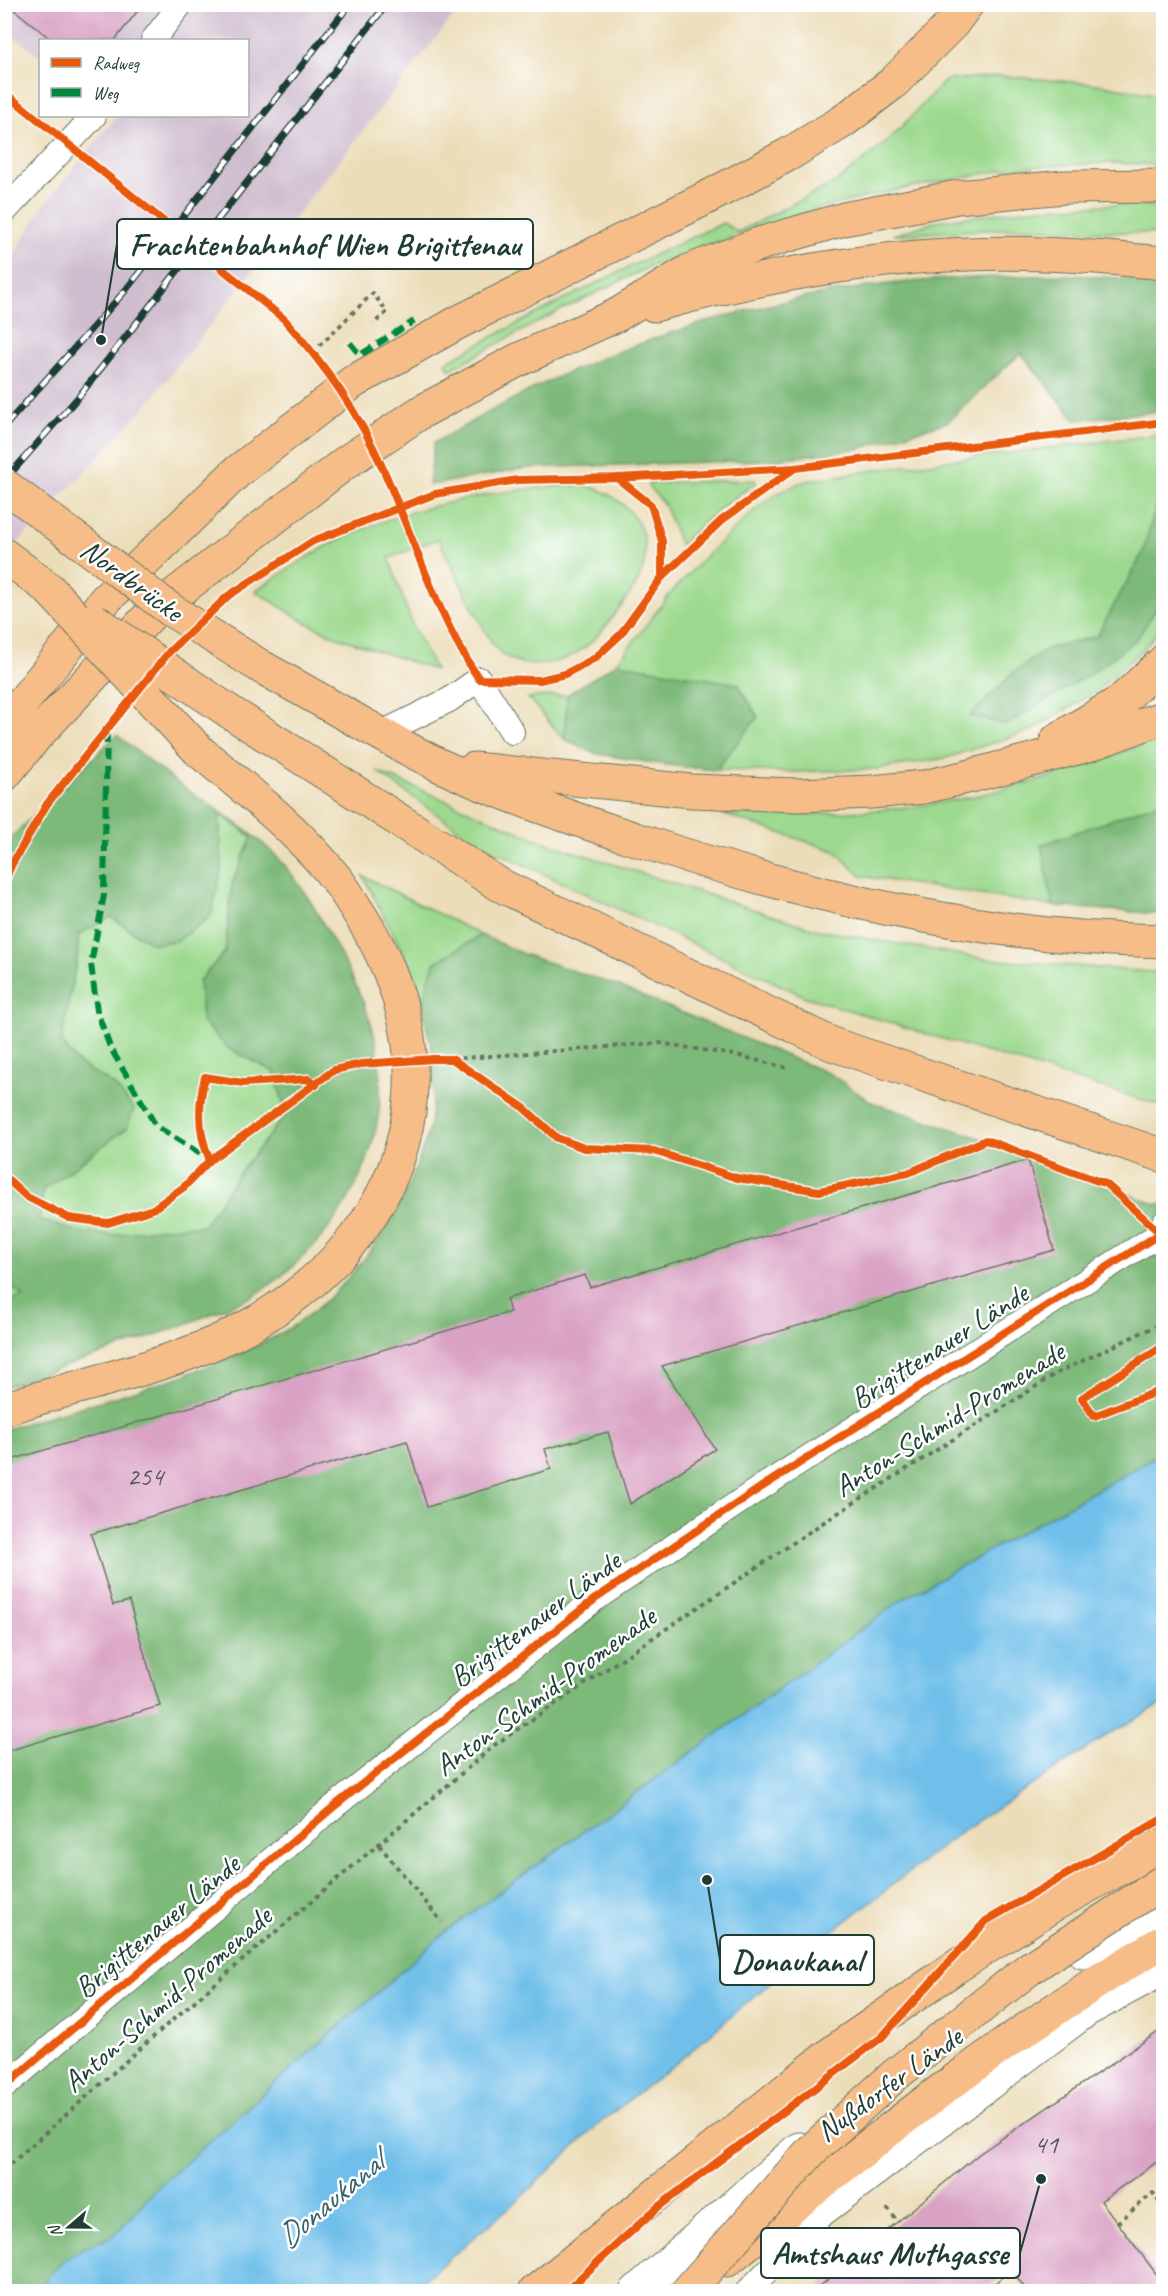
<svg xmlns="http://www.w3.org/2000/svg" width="1168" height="2296" font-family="Caveat,sans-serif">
	<rect width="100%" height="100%" fill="#fff"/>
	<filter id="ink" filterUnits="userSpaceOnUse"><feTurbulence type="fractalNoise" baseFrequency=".0167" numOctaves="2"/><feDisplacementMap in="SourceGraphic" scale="12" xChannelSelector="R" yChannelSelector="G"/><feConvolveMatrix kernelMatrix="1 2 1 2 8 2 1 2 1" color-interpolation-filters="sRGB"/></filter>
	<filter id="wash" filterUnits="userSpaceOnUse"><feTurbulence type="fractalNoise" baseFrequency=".008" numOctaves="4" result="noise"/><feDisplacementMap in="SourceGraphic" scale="24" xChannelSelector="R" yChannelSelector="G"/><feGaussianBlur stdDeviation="1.35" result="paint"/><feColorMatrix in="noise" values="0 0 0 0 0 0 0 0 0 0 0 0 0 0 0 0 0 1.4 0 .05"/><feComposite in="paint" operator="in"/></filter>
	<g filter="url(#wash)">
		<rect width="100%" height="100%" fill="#ecddb9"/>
		<!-- industrial -->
		<path fill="#cfbdcf" d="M5,5H462L142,411L5,556V270L42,207L117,116H248V40H40V57L5,29Z"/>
		<!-- green -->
		<path fill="#9cd98e" stroke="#5e8b61" stroke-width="1.5" d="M1001,76L1097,84L1163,96V165L1113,163L1019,167L902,189L808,211L657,263L553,314L449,370L446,362C537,312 628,266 723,223L738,232L836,182L889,140L946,80Z
			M1133,204L1163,207V234L1020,228L893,235L937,221L1038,208Z
			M1163,434V625L1145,647L1094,693L1032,730L946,758L877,769L797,772L716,770L659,764L594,753L564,739L528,698L567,695L617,663L670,594L706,556L757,508L777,494L799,483L821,478L896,467Z
			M755,480L756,483C727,501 704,521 680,545L664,504L649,487L648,483Z
			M584,485C622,494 654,526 643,568C639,582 629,595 620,607C609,622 599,637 584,648C562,665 521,673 499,651C492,644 487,634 482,625C466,597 453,567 438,539L389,558L412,624L435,670L337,637L305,622L255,591C284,572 313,552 345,537C415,505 507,487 584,485Z
			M1163,737V914L1053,906L861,876L835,851L722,814C798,815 875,814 950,801C1023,788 1095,764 1163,737Z
			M376,771L541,841L818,930L985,959L1163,973V1106L806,997L478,843Z
			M219,814L252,836L232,884L225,952L199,981L229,1049L275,1072L286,1114L240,1172L204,1225L155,1229L114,1235L78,1232L39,1220L43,1190L127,1128L114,1085L76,1062L61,1041L77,958L79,934L111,917L137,935L222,867Z
			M363,876L481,935L434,963L423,1004L408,963Z
			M5,1283L25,1296L5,1303Z"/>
		<!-- forest -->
		<path fill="#7db979" stroke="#4e7b56" stroke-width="1.5" fill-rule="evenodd" d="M1073,275L1163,281V411L1075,420L1021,353L947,422L858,449L770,460L527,468L429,485L434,443C478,418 521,393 567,373C660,332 759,303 859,288C930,277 1001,277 1073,275Z
			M1163,481V598L1137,639L1092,673L1006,725L970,716L1012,674L1046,649L1097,636L1143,552Z
			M617,663L738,684L758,717L716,770L659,764L594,753L564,739L567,695Z
			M117,735C137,751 157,769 179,784C213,808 251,829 280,860C302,885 318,914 334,943C351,975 370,1010 377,1047C395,1147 339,1239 258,1293C249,1299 237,1303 227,1307C203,1318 178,1327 153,1336C104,1353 54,1370 5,1387V1303L24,1296L4,1283L5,843ZM219,814L252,837L232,884L225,952L199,981L202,1022L229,1049L275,1072L286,1114L240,1172L204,1225L155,1229L114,1235L78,1232L39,1220L43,1190L127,1128L134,1109L114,1085L76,1062L61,1041L77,958L79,934L111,917L153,944L177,941L211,916L222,867Z
			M1163,801V914L1053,906L1041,845Z
			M481,935L523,954L615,985L830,1074L871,1102L986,1140L1155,1204H1163V1453L903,1599L449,1929L154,2191L119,2230L111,2237L83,2248L35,2292L4,2291V1430C96,1400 192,1381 278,1335C351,1295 406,1211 428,1132C432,1119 436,1070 433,1056C431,1041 422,1017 423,1003C425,990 430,976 434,963Z"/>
		<!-- water -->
		<path fill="#6fbfea" stroke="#477e8f" stroke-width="1.5" d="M1163,1453V1703L1104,1737L962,1831L806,1952L679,2061L602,2121L519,2199L411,2291H35L65,2259L83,2248L111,2237L119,2230L154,2191L449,1929L903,1599Z"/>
		<g id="blocks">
			<!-- building -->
			<path fill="#daa2c5" d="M7,4H143L115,40H52Z
				M1028,1160L1054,1250L662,1366L715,1449L630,1504L608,1432L545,1449L551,1469L427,1507L407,1441L91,1534L113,1605L129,1601L160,1706L4,1752V1462L510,1312L506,1299L585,1275L590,1287Z
				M1164,2028V2157L1101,2201L1164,2284V2292H1028L1011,2270L984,2292H813L979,2154Z"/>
		</g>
	</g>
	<g filter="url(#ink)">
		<use href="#blocks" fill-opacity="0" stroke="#677563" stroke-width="1.5"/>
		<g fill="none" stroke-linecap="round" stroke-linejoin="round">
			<defs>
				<path id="service" d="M153,40L181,4
					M4,212L94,116
					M382,733L449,700L479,679L512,732
					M4,2087L337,1804L595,1599L760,1488L1158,1235L1164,1223
					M747,2292L823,2214L1088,2014L1164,1973"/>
				<path id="tertiary" d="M1083,1952L1164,1903
					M636,2292L799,2149"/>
				<path id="trunk" d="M654,305C757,277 861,258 968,254C1032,251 1100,257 1164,263
					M4,725L106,599L237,472L353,382L457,323L710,196L789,154L842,122L893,83L952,24L967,4
					M4,775L37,735L155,610L345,463L421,412L518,360L617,315L689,271L759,244L844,219L957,197L1064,187L1164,186
					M727,2260C866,2146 1008,2032 1164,1941
					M535,2292L837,2049L954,1968L1053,1905L1164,1844"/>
				<path id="motorway" d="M4,555L48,588
					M263,668C322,700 379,735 439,765C502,795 569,817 635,839C806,896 983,938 1164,941
					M230,712L500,885L832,1044L1164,1156
					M1057,740L1121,701L1164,661
					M474,769L692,791L797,795L871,792L924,787L967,777L1088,745L1164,717
					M4,1409C87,1381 178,1367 254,1323C409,1233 458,1073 362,918C354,906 347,893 338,881C299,831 248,791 199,751"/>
			</defs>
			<!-- service casing -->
			<use href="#service" stroke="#677563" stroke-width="26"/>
			<!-- tertiary casing -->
			<use href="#tertiary" stroke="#677563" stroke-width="35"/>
			<!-- trunk casing -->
			<use href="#trunk" stroke="#677563" stroke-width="35"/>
			<!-- motorway casing -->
			<use href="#motorway" stroke="#677563" stroke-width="35"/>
			<!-- path -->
			<path stroke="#677563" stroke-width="4" stroke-dasharray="4.5 4.5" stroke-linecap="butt" d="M313,352L373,293L387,312L373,324
				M452,1059L659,1043L740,1056L787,1068
				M379,1845L442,1922
				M4,2170L169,2023L496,1744L824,1522L1057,1373L1164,1322
				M887,2208L898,2222
				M1117,2223L1153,2193L1164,2209"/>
			<!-- service -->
			<use href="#service" stroke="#fff" stroke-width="24"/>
			<!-- tertiary -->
			<use href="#tertiary" stroke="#fff" stroke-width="33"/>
			<!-- trunk -->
			<use href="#trunk" stroke="#f7bd88" stroke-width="33"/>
			<!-- motorway -->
			<use href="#motorway" stroke="#f7bd88" stroke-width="33"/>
			<defs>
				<path id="rail" d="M4,427L125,291L350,4
					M4,481L80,395L387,4"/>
			</defs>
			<!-- rail casing -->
			<use href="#rail" stroke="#1f3d34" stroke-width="7"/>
			<!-- rail -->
			<use href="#rail" stroke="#fff" stroke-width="4.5" stroke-dasharray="14" stroke-linecap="butt"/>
			<defs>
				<path id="trunk-bridge" d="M687,2292L811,2151L895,2075L1030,1968L1164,1881"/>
				<path id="motorway-bridge" d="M4,485L171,610L263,668
					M48,588L199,751
					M94,620L230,712"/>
			</defs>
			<!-- trunk-bridge casing -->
			<use href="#trunk-bridge" stroke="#677563" stroke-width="35" stroke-linecap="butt"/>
			<!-- motorway-bridge casing -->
			<use href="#motorway-bridge" stroke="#677563" stroke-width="35" stroke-linecap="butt"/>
			<!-- trunk-bridge -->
			<use href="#trunk-bridge" stroke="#f7bd88" stroke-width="33"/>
			<!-- motorway-bridge -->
			<use href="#motorway-bridge" stroke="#f7bd88" stroke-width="33"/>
			<!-- quiet -->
			<path stroke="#00873e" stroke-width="6" stroke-dasharray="12 6" stroke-linecap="butt" d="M350,343L360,355L414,321
				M107,732L104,895L91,964L97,1011L110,1047L156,1126L207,1158"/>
			<defs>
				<path id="cycleway" d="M4,92L284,319C326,366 359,413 384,471C415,541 436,615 479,679L540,680L565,674L595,658L620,635L662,577L722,520L795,468
					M617,478L651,505L662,541V577
					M4,882L12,864L47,804L169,652L228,596L313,541L435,494L517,480L617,478L795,468L1164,422
					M210,1160C198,1134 198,1104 205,1077L243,1083L308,1079L316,1085
					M4,1176L27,1197L69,1218L108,1223L153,1209L184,1187L210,1160L334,1070L361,1064L434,1059H452L524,1108L557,1138L584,1148L654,1151L737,1178L819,1191L908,1173L986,1140L1106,1184L1159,1232L1164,1239
					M1164,1346L1082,1398L1094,1416L1164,1389
					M4,2087L337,1804L595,1599L760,1488L1158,1235L1164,1223
					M565,2292L658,2207L882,2037L986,1921L1164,1818"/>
			</defs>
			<!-- cycleway casing -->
			<use href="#cycleway" stroke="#fff" stroke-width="11"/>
			<!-- cycleway -->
			<use href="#cycleway" stroke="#e8590c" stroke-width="8"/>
		</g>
	</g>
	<g text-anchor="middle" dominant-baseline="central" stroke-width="5" stroke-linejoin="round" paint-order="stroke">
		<!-- number labels -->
		<g font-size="27" fill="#4e5658">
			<text x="145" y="1476">254</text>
			<text x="1046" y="2144">41</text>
		</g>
		<!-- street labels -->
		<g font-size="30" fill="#1f3d34" stroke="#fff">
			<text transform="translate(132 580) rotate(36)">Nordbrücke</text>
			<text transform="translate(939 1346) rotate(-33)">Brigittenauer Lände</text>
			<text transform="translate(949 1419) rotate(-32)">Anton-Schmid-Promenade</text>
			<text transform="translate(535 1619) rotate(-37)">Brigittenauer Lände</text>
			<text transform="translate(545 1691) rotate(-36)">Anton-Schmid-Promenade</text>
			<text transform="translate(157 1926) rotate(-40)">Brigittenauer Lände</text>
			<text transform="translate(167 1999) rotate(-41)">Anton-Schmid-Promenade</text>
			<text transform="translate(889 2084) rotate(-36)">Nußdorfer Lände</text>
		</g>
		<!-- water labels -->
		<g font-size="32" font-style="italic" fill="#37646b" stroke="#fff">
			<text transform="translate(330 2200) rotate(-40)">Donaukanal</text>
		</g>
	</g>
	<!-- callouts -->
	<path fill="none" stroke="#1f3d34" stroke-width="2" d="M101 340L117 244M707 1880L720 1960M1041 2179L1020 2253"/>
	<g fill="#1f3d34" stroke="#fff" stroke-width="2">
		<circle cx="101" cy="340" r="6"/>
		<circle cx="707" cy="1880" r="6"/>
		<circle cx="1041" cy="2179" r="6"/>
	</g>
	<g fill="#fff" stroke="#1f3d34" stroke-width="2">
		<rect x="117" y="219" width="416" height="50" rx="6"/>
		<rect x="720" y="1935" width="154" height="50" rx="6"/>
		<rect x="761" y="2228" width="259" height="50" rx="6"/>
	</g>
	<g font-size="32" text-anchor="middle" font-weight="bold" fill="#1f3d34">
		<text x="325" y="255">Frachtenbahnhof Wien Brigittenau</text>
		<text x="797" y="1971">Donaukanal</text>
		<text x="890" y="2264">Amtshaus Muthgasse</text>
	</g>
	<!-- margin -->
	<rect width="1168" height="2296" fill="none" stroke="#fff" stroke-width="24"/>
	<!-- legend -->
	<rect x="39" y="39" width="210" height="78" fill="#ffffff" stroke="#a5b1ae" stroke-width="1.5"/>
	<rect x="51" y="58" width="30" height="9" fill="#e8590c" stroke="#a5b1ae" stroke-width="1.5"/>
	<text x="93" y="69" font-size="18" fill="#1f3d34">Radweg</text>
	<rect x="51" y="88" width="30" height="9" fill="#00873e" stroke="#a5b1ae" stroke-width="1.5"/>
	<text x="93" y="99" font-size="18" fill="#1f3d34">Weg</text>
	<!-- north arrow -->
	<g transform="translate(69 2227) rotate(250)" stroke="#ffffff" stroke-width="4.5" paint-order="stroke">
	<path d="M0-4.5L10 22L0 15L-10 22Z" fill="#1f3d34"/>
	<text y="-9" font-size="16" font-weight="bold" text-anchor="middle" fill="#1f3d34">N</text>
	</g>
</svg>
